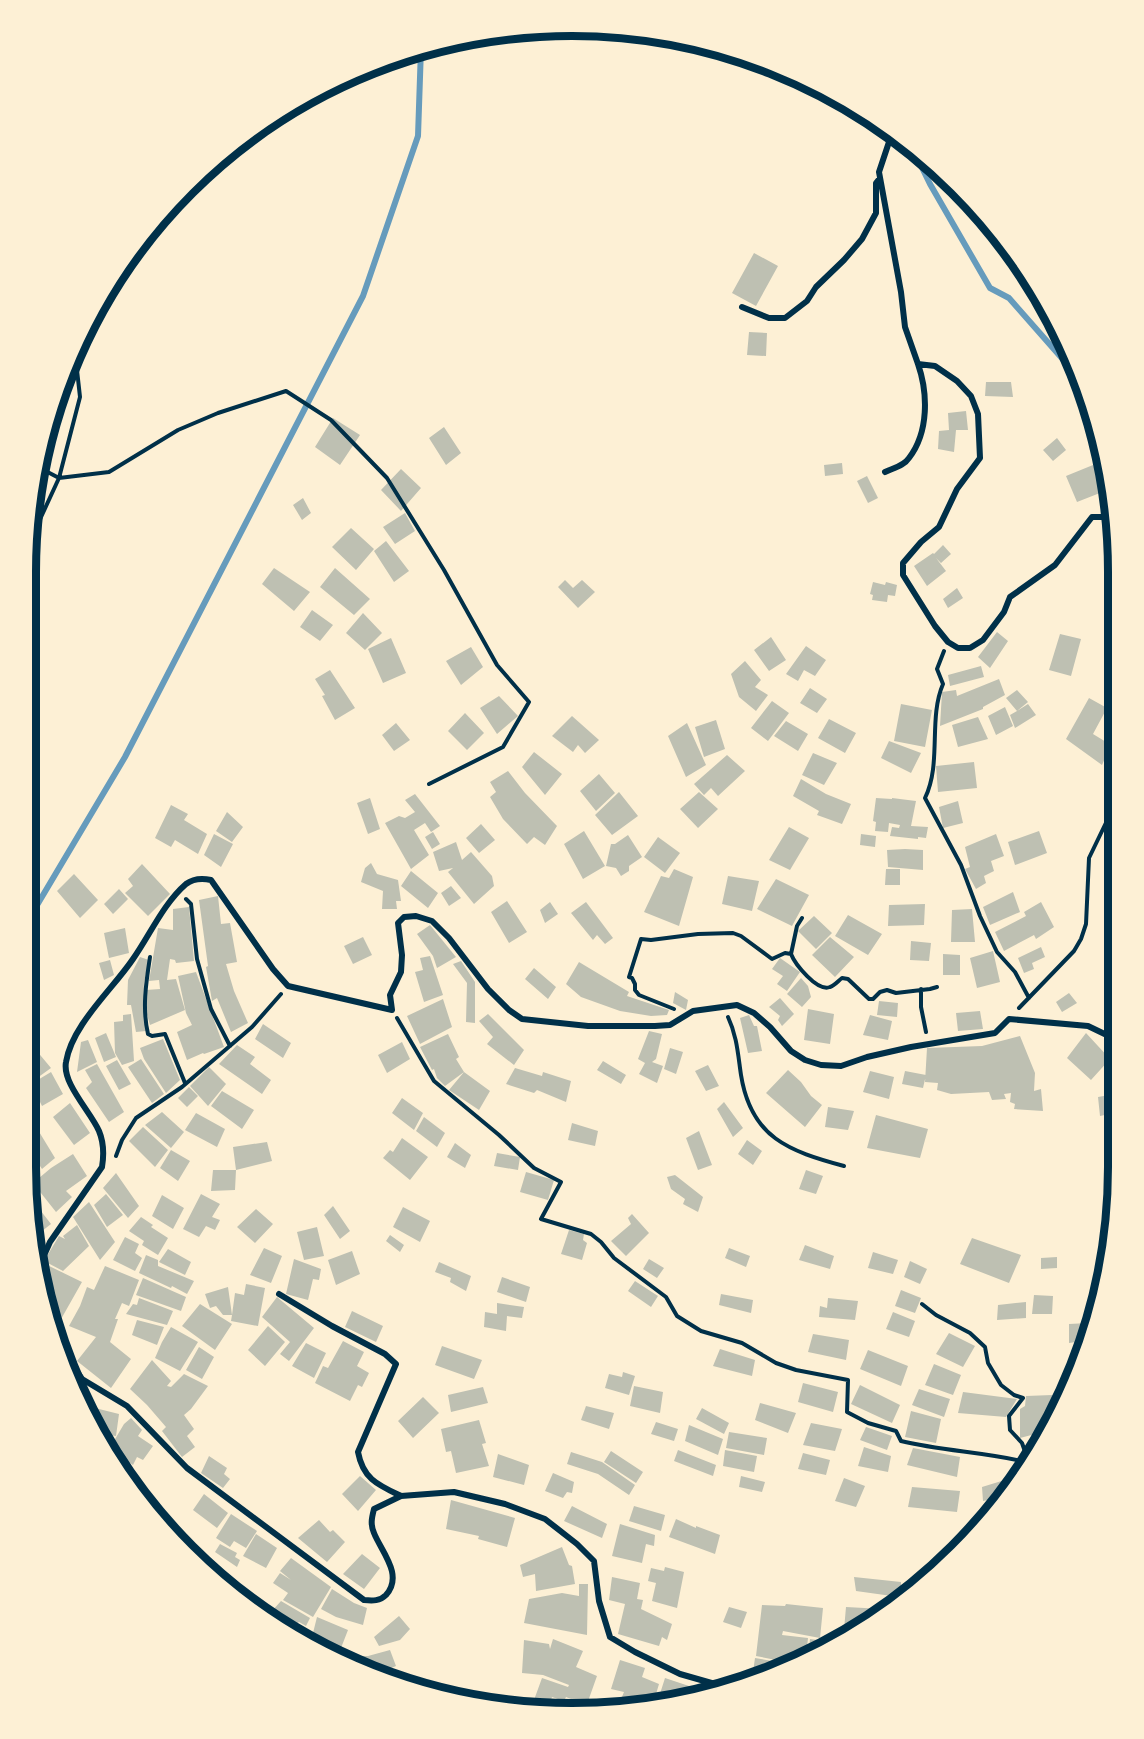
<svg xmlns="http://www.w3.org/2000/svg" width="1144" height="1739" font-family="'Archivo Narrow',sans-serif">
	<rect width="100%" height="100%" fill="#fdf0d5"/>
	<g fill="none" stroke-linecap="round" stroke-linejoin="round">
		<!-- stream -->
		<path stroke="#669bbc" stroke-width="6" d="M912,147L930,184L990,288L1009,298L1067,364L1102,446
			M27,922L125,757L363,296L418,136L421,48"/>
	</g>
	<!-- building -->
	<path fill="#bec0b2" d="M754,253L778,266L756,306L732,293Z
		M749,332L767,333L766,356L747,355Z
		M986,382H1011L1013,397L985,396Z
		M966,411L968,430H956L954,452L938,449L939,431L949,430L948,413Z
		M333,418L360,435L340,465L315,447Z
		M444,427L461,453L446,465L429,438Z
		M1057,438L1066,450L1053,461L1043,450Z
		M842,463L843,474L825,476L824,465Z
		M1093,465L1105,491L1077,502L1066,476Z
		M401,469L421,488L401,511L381,490Z
		M867,476L878,498L868,503L857,481Z
		M303,498L311,513L302,520L293,505Z
		M405,513L415,531L395,544L383,527Z
		M351,528L374,549L356,570L332,547Z
		M386,541L409,571L394,582L374,551Z
		M943,545L951,554L941,563L936,558L946,571L927,586L914,566L933,553L934,554Z
		M274,568L310,592L294,611L262,584Z
		M335,568L370,599L354,615L320,587Z
		M565,580L573,588L582,580L595,592L578,608L558,587Z
		M873,582L885,585L886,582L897,585L895,596L888,595L887,602L872,600L873,595L870,594Z
		M957,588L963,598L948,608L943,599Z
		M312,610L333,625L320,641L300,627Z
		M363,613L382,633L365,650L346,633Z
		M997,632L1008,641L990,668L978,657Z
		M1060,634L1081,639L1071,676L1049,670Z
		M771,637L786,660L769,671L754,650Z
		M391,638L406,673L383,683L368,649Z
		M806,646L826,660L815,676L804,670L798,681L786,674Z
		M471,647L483,667L461,685L446,661Z
		M745,661L761,680L755,687L768,695L756,711L739,697L731,674Z
		M981,666L984,677L950,686L948,675Z
		M330,670L355,708L335,720L322,696L325,695L315,679Z
		M999,679L1005,695L983,707V709L940,726L942,692L956,690L957,696Z
		M810,688L827,699L817,713L800,703Z
		M1017,690L1028,702L1017,711L1028,704L1036,715L1015,728L1010,715L1017,711L1006,698Z
		M499,696L518,716L497,734L480,708Z
		M1089,698L1107,708L1093,734L1111,745L1102,765L1066,739Z
		M772,701L789,713L768,741L751,728Z
		M901,704L932,710L925,747L894,741Z
		M1005,707L1013,726L996,735L988,716Z
		M465,713L484,733L467,750L448,731Z
		M572,716L599,740L585,753L578,745L573,752L552,736Z
		M978,717L988,739L958,747L952,725Z
		M829,719L856,733L845,753L818,738Z
		M716,720L725,749L704,757L695,727Z
		M786,721L808,734L798,751L774,736Z
		M396,723L410,740L394,751L382,735Z
		M687,723L706,765L686,777L668,736Z
		M889,741L921,753L911,773L881,758Z
		M534,752L562,774L545,795L522,767Z
		M813,753L837,763L824,785L802,775Z
		M727,755L745,771L718,796L711,788L704,795L694,784Z
		M974,762L977,788L938,792L936,766Z
		M508,771L525,793L557,826L545,845L534,837L527,844L503,819L490,797L496,792L490,782Z
		M599,774L615,793L596,811L580,791Z
		M801,779L826,794L851,804L842,824L817,815L819,811L793,796Z
		M619,792L638,816L612,835L595,815Z
		M699,792L718,809L698,828L680,809Z
		M415,794L440,826L431,832L425,823L414,830L429,855L411,869L385,823L399,816L405,818L415,812L405,800Z
		M370,798L380,829L368,834L357,803Z
		M876,798L892,799V798L916,801L911,826L928,827L926,838L918,837V839L890,836L892,827L899,828L900,825L889,823L888,832L875,831L876,822L873,821Z
		M958,801L963,823L943,828L939,807Z
		M171,805L188,814L184,820L207,834L198,854L175,840L171,847L155,838Z
		M227,812L243,827L232,842L216,831Z
		M481,824L495,840L479,853L466,838Z
		M789,827L809,838L790,870L769,860Z
		M584,831L605,866L583,879L564,844Z
		M1039,831L1047,853L1015,865L1008,842Z
		M433,832L440,844L432,849L425,837Z
		M214,834L233,844L221,867L204,855Z
		M861,834L876,836L875,847L860,845Z
		M996,834L1004,856L991,861L994,871L984,876L986,883L976,889L965,869L970,867L965,847Z
		M628,835L642,857L629,866V871L621,876L616,868L606,866L611,844H615Z
		M658,837L680,853L665,873L644,857Z
		M456,842L462,860L471,852L492,876L494,886L474,904L448,872L453,868L439,871L433,852Z
		M905,849L923,850V870L888,867L887,850Z
		M371,863L377,874L398,880L401,901H396L397,909H382L383,891L361,882L365,868Z
		M142,864L170,894L148,916L125,893L133,886L128,879Z
		M674,869L693,877L679,926L644,912L661,876L669,878Z
		M886,869H900V885H885Z
		M411,871L438,893L428,908L401,886Z
		M74,874L98,900L80,918L57,891Z
		M728,876L759,881L752,911L722,904Z
		M776,879L809,895L792,926L757,909Z
		M451,886L461,898L449,906L441,893Z
		M119,889L128,899L113,914L104,904Z
		M1013,892L1020,912L990,925L983,907Z
		M218,896L221,924L230,923L237,962L226,964L234,991L248,1023L231,1032L217,998L212,1001L206,967L208,966L199,900Z
		M507,901L527,932L509,943L491,912Z
		M550,902L558,914L545,923L540,910Z
		M586,902L613,938L605,944L597,935L593,940L571,913Z
		M1041,902L1054,927L1036,939L1034,935L1004,951L995,932L1026,916L1024,912Z
		M925,904L924,925L888,926L889,905Z
		M189,907L194,961L176,963L175,960L170,959L167,980L176,979L185,1010L150,1025L146,1011V990L160,989L159,980L149,981L158,928L173,930V909Z
		M972,909L975,942H951L952,910Z
		M848,915L882,934L868,955L835,936Z
		M814,916L832,933L816,949L798,931Z
		M430,925L456,957L437,968L433,956L417,934Z
		M125,928L129,953L109,958L104,933Z
		M363,937L372,955L353,964L344,946Z
		M830,937L854,957L835,977L812,955Z
		M911,941L931,943L929,961L910,960Z
		M1041,947L1045,957L1032,963L1034,969L1024,973L1018,958Z
		M993,951L1000,982L977,988L970,958Z
		M943,954L960,955V975H943Z
		M430,956L443,995L424,1002L415,972L423,970L420,958Z
		M140,957L149,960L144,982L143,1005L146,1031L136,1032L131,1005H127L128,980Z
		M780,958L800,972L787,991L777,984L783,976L772,969Z
		M110,960L114,975L104,980L99,963Z
		M461,961L475,982V1023L466,1022L467,983L453,964Z
		M579,962L629,992L627,996L669,1010L667,1015L651,1016L620,1011L581,997L566,984Z
		M534,968L556,987L548,999L525,979Z
		M196,972L224,1047L204,1054L203,1053L187,1060L177,1032L192,1025L186,1013L178,976Z
		M801,978L808,986L811,997L802,1007L787,994Z
		M675,992L688,1000L686,1010L673,1003Z
		M1069,993L1077,1003L1062,1012L1056,1002Z
		M780,998L794,1014L782,1026L778,1020L780,1016L769,1007Z
		M443,999L452,1027L420,1044L407,1016Z
		M879,1001L898,1003L897,1017L877,1015Z
		M1115,1001V1025L1105,1015Z
		M808,1009L834,1014L830,1044L804,1040Z
		M980,1011L983,1029L958,1031L956,1013Z
		M131,1014L134,1061L122,1065L115,1053L114,1022L123,1021V1015Z
		M488,1014L524,1050L514,1065L487,1044L493,1037L479,1021Z
		M749,1015L754,1026H757L762,1051L748,1053L740,1018Z
		M870,1015L892,1021L888,1040L863,1035Z
		M263,1024L291,1043L283,1058L255,1039Z
		M649,1031L662,1034L656,1059L652,1062L663,1066L657,1083L639,1074L645,1063L638,1059Z
		M106,1033L116,1057L104,1062L95,1038Z
		M1086,1033L1110,1059L1091,1080L1067,1058Z
		M448,1034L459,1057L456,1059L464,1072L490,1091L479,1110L449,1090L464,1072L445,1086L437,1078L434,1069L432,1070L420,1047Z
		M1020,1036L1035,1073L1034,1091L1041,1089L1043,1111L1014,1109L1015,1104L1010,1102L1011,1093L1004,1094L1006,1099L992,1100L989,1092L951,1094L937,1090L938,1083L925,1082L927,1048L982,1046Z
		M26,1038L51,1068L26,1086L39,1108L31,1112L26,1101Z
		M163,1039L180,1080L166,1093L144,1059L140,1048Z
		M88,1040L97,1062L77,1072L81,1042Z
		M402,1042L410,1059L387,1073L378,1055Z
		M237,1045L255,1057L250,1064L271,1080L262,1094L219,1064Z
		M670,1048L683,1052L676,1074L664,1069Z
		M141,1059L164,1094L152,1103L128,1067Z
		M117,1060L131,1084L119,1090L106,1066Z
		M603,1061L626,1075L621,1084L597,1070Z
		M97,1064L124,1112L109,1122L86,1088L92,1082L85,1070Z
		M708,1065L719,1086L706,1091L695,1071Z
		M209,1067L226,1084L208,1106L190,1086Z
		M515,1068L542,1076L543,1072L571,1081L566,1102L537,1090L534,1093L506,1084Z
		M788,1070L801,1082L811,1096L822,1105L805,1127L766,1093Z
		M1115,1070V1083L1108,1076Z
		M870,1071L894,1077L889,1099L863,1092Z
		M905,1071L926,1075L923,1088L902,1084Z
		M51,1072L63,1094L42,1106L31,1084Z
		M189,1087L198,1096L187,1107L178,1098Z
		M222,1091L254,1110L242,1129L211,1106Z
		M1115,1094L1114,1113L1100,1116L1098,1097Z
		M402,1098L423,1113L414,1130L392,1113Z
		M724,1102L743,1128L733,1137L717,1109Z
		M70,1103L90,1133L74,1145L53,1117Z
		M828,1107L854,1111L848,1130L825,1127Z
		M162,1112L184,1132L171,1148L145,1125Z
		M196,1113L225,1129L217,1147L185,1130Z
		M876,1115L928,1129L920,1158L867,1148Z
		M424,1117L445,1133L437,1147L416,1131Z
		M572,1123L598,1131L595,1146L568,1140Z
		M143,1127L168,1150L155,1167L129,1141Z
		M38,1130L55,1158L42,1169L26,1145V1138Z
		M699,1131L712,1165L698,1170L686,1138Z
		M402,1138L428,1157L410,1180L383,1158L390,1150L393,1152Z
		M747,1140L762,1151L753,1165L738,1154Z
		M267,1142L272,1161L236,1170L233,1147Z
		M455,1143L471,1155L465,1168L447,1157Z
		M171,1150L190,1161L178,1181L160,1168Z
		M26,1152L35,1165L26,1172Z
		M497,1153L520,1157L518,1170L494,1166Z
		M73,1154L87,1176L66,1191L72,1197L56,1212L33,1183L51,1168Z
		M213,1170H236L235,1190L211,1191Z
		M806,1170L823,1176L816,1194L799,1189Z
		M526,1172L554,1180L548,1200L520,1192Z
		M116,1173L139,1206L128,1218L103,1188Z
		M675,1175L703,1197L698,1212L683,1204L685,1199L671,1189L667,1177Z
		M106,1194L123,1215L107,1227L94,1205Z
		M201,1194L220,1204L212,1217L220,1220L215,1230L206,1226L199,1237L183,1229Z
		M162,1195L184,1208L173,1229L152,1216Z
		M30,1197L51,1224L37,1235L32,1204Z
		M89,1202L115,1242L100,1260L73,1217Z
		M333,1206L350,1231L340,1239L324,1215Z
		M403,1207L430,1221L420,1242L393,1227Z
		M256,1209L273,1224L255,1243L237,1227Z
		M632,1214L649,1233L626,1256L611,1241L631,1224L628,1218Z
		M141,1217L153,1225L151,1227L168,1238L158,1255L142,1245L144,1241L129,1231Z
		M77,1225L89,1246L63,1271L44,1261L59,1236L65,1239L63,1236Z
		M317,1227L324,1256L304,1260L297,1232Z
		M1114,1227L1113,1241L1109,1242L1107,1229Z
		M569,1230L584,1234L583,1240L587,1243L582,1260L561,1254Z
		M390,1235L404,1245L400,1252L386,1241Z
		M125,1237L139,1244L135,1253L142,1258L135,1271L113,1260Z
		M972,1238L1021,1255L1009,1283L960,1264Z
		M805,1245L834,1256L830,1269L799,1260Z
		M264,1248L282,1256L271,1283L250,1275Z
		M729,1248L750,1256L746,1267L725,1258Z
		M168,1249L191,1262L185,1275L159,1262Z
		M352,1251L360,1274L336,1285L328,1260Z
		M873,1252L898,1260L893,1274L868,1268Z
		M146,1255L158,1260V1266L194,1281L187,1294L172,1286L171,1288L139,1273Z
		M1057,1257V1268L1041,1269V1258Z
		M294,1259L321,1269L319,1280L313,1279L308,1300L286,1294Z
		M649,1259L664,1268L657,1278L643,1269Z
		M910,1261L927,1269L920,1284L904,1277Z
		M439,1262L471,1276L466,1291L450,1282L451,1278L435,1272Z
		M45,1264L82,1282L56,1328L52,1325L50,1317L57,1304L50,1301L48,1304L43,1271Z
		M105,1266L139,1280L129,1306L122,1303L115,1319H118L110,1342L131,1359L111,1388L77,1361L96,1337L69,1326L80,1306L87,1287L94,1290Z
		M502,1277L530,1287L526,1302L497,1292Z
		M143,1278L186,1297L181,1311L136,1295Z
		M635,1281L658,1296L651,1307L628,1291Z
		M246,1284L265,1288L258,1326L231,1321L232,1315H223L216,1306L210,1308L205,1294L228,1287L232,1315L235,1293L244,1295Z
		M901,1290L921,1298L915,1313L895,1306Z
		M721,1294L753,1300L751,1313L719,1305Z
		M1034,1295L1053,1296L1052,1314H1032Z
		M277,1297L314,1328L289,1361L280,1354L290,1342L262,1317Z
		M139,1298L173,1311L167,1325L126,1314L133,1304L137,1305Z
		M828,1298L858,1301L855,1320L819,1317L820,1306L827,1308Z
		M1026,1302V1318L997,1320L998,1305Z
		M497,1303L524,1307L522,1318L507,1316L506,1331L484,1327L485,1312L497,1314Z
		M200,1304L232,1324L215,1350L182,1326Z
		M352,1311L383,1326L376,1342L345,1327Z
		M893,1312L915,1321L909,1337L886,1329Z
		M137,1320L164,1327L157,1345L132,1335Z
		M1088,1323L1083,1341L1069,1343V1324Z
		M268,1326L285,1342L265,1366L248,1350Z
		M171,1327L198,1342L180,1371L155,1358L162,1342Z
		M949,1333L975,1346L963,1367L936,1354Z
		M813,1334L849,1340L846,1360L808,1352Z
		M343,1341L364,1352L357,1366L369,1373L362,1387L358,1385L350,1401L315,1383L323,1366L328,1368Z
		M306,1343L326,1353L314,1378L292,1366Z
		M442,1346L482,1360L474,1379L435,1365Z
		M199,1347L214,1357L202,1379L186,1370Z
		M720,1349L755,1360L752,1376L713,1366Z
		M868,1350L908,1366L901,1386L860,1369Z
		M152,1360L171,1381L167,1386L171,1387L184,1374L208,1386L191,1409L184,1415L194,1429L187,1436L195,1447L182,1457L162,1431L166,1427L147,1405L130,1389Z
		M934,1364L961,1375L953,1395L925,1385Z
		M623,1372L635,1376L629,1395L605,1388L609,1374L622,1377Z
		M803,1383L838,1392L833,1412L798,1402Z
		M860,1385L900,1405L892,1423L851,1404Z
		M634,1386L663,1392L660,1413L630,1406Z
		M483,1387L488,1403L451,1412L448,1395Z
		M919,1389L950,1399L944,1417L912,1405Z
		M963,1392L1017,1399L1006,1417L958,1413Z
		M1052,1395L1051,1425L1040,1442L1039,1433L1020,1438V1409L1025,1406L1026,1396Z
		M423,1397L439,1413L413,1438L398,1421Z
		M760,1403L796,1413L788,1433L755,1420Z
		M85,1405L93,1407L91,1417L88,1410Z
		M586,1406L614,1413L609,1429L581,1420Z
		M95,1408L119,1414L116,1436L99,1434L93,1420Z
		M702,1408L729,1423L724,1434L696,1419Z
		M911,1411L941,1419L936,1443L905,1437Z
		M131,1418L142,1430L138,1436L153,1446L143,1460L137,1457L133,1465L123,1458L121,1460L108,1451L124,1424Z
		M479,1420L486,1443L482,1444L489,1466L456,1473L451,1451L446,1452L441,1429Z
		M656,1422L678,1429L674,1441L651,1434Z
		M811,1423L842,1429L835,1451L803,1445Z
		M689,1425L723,1439L718,1455L685,1441Z
		M866,1427L892,1436L887,1450L860,1440Z
		M729,1432L767,1438L764,1455L726,1448Z
		M864,1447L891,1456L888,1472L858,1466Z
		M913,1448L960,1457L957,1477L907,1465Z
		M678,1450L716,1465L713,1476L674,1461Z
		M725,1450L757,1456L754,1472L723,1466Z
		M611,1451L643,1472L636,1483L604,1462Z
		M571,1452L602,1462L635,1485L629,1495L598,1474L567,1464Z
		M803,1453L830,1460L826,1475L798,1469Z
		M498,1454L529,1465L524,1485L493,1477Z
		M209,1456L227,1468L224,1474L230,1479L223,1488L201,1473Z
		M553,1473L574,1482L572,1493L567,1492L563,1498L545,1491Z
		M360,1476L376,1490L358,1511L342,1494Z
		M741,1476L765,1482L762,1492L739,1487Z
		M844,1478L865,1486L856,1507L835,1501Z
		M1008,1479L1010,1487L1003,1497L983,1501L982,1487Z
		M912,1487L960,1491L957,1512L908,1507Z
		M204,1494L228,1513L217,1528L193,1510Z
		M451,1500L515,1518L507,1547L478,1539L479,1536L446,1529Z
		M572,1506L607,1524L602,1538L564,1521Z
		M634,1506L665,1515L661,1531L629,1521Z
		M231,1514L257,1531L246,1548L234,1541L230,1547L216,1538Z
		M676,1519L696,1528V1526L720,1535L715,1554L669,1537Z
		M319,1520L330,1532L333,1530L345,1542L327,1562L298,1538Z
		M620,1524L655,1535L654,1546L646,1544L642,1563L612,1556Z
		M256,1534L277,1548L266,1568L243,1556Z
		M220,1544L237,1553L235,1557L240,1560L237,1567L215,1552Z
		M562,1547L569,1565L572,1566L575,1584L536,1591L535,1574L523,1577L520,1565Z
		M362,1554L380,1568L364,1589L343,1574Z
		M291,1558L331,1587L313,1617L283,1600L288,1593L273,1583L280,1573L291,1580L280,1571Z
		M665,1567L684,1572L677,1608L652,1601L656,1583L648,1581L651,1568L664,1571Z
		M612,1577L640,1583L637,1599L643,1600L641,1609L672,1624L667,1640L662,1637L659,1646L618,1634L625,1604L609,1600Z
		M854,1577L901,1582V1595L899,1597L856,1591Z
		M579,1584H588L587,1635L524,1623L529,1599L562,1593L579,1596Z
		M332,1589L354,1603L367,1608L363,1625L336,1617L321,1609Z
		M281,1601L310,1618L306,1626L299,1622L293,1627L272,1611Z
		M786,1604L823,1608L820,1638L783,1631L782,1635L808,1638L806,1656L791,1663L756,1656L762,1605L785,1606Z
		M729,1607L747,1612L741,1628L723,1622Z
		M846,1607L883,1609L843,1641Z
		M399,1616L410,1629L400,1640L379,1646L374,1637Z
		M317,1617L348,1630L341,1648L312,1637Z
		M553,1639L583,1651L576,1667L597,1676L586,1707L568,1709L571,1699L566,1697L564,1701L552,1697L547,1711H530L542,1678L568,1687L569,1685L543,1675L522,1673L524,1640L549,1644L550,1649Z
		M810,1639L826,1641V1648L820,1651L809,1649Z
		M390,1650L396,1666L375,1675L370,1670L357,1667L359,1656H368Z
		M755,1658L778,1662V1668L752,1679Z
		M620,1660L645,1668L642,1677L659,1684L654,1701L619,1704L624,1692L611,1689Z
		M665,1678L698,1689L696,1697L658,1700Z
		M701,1687L716,1691L720,1692L699,1696Z"/>
	<g fill="none" stroke-linecap="round" stroke-linejoin="round">
		<!-- path -->
		<path stroke="#003049" stroke-width="4" d="M40,468L59,478L109,472L178,430L218,413L286,391L331,420L387,478L444,570L497,665L529,702L503,747L429,784
			M30,541L59,478L80,397L75,352
			M944,651L937,669L943,684C928,719 942,763 925,798L961,865L980,916L997,952L1015,972L1029,998
			M1116,705L1110,674L1107,649L1117,619
			M186,899L191,904L197,959L211,1009L230,1046
			M791,954C795,964 817,992 830,987C834,986 838,981 842,978L848,979L869,999H873L880,992L887,990L896,993L930,989L937,987
			M150,957C146,983 142,1008 148,1034L152,1036L165,1034L185,1083
			M921,989V1007L926,1032
			M1019,1008L1074,951L1081,939L1086,924L1089,858L1116,802
			M674,1009L639,995L635,990V984L632,978L629,977L641,939L651,940L698,934L733,933L741,936L772,959L785,953L791,954L797,926L802,918
			M728,1017C737,1036 738,1055 741,1075C751,1138 789,1151 844,1166
			M397,1018L434,1081L499,1135L534,1168L561,1182L541,1219L591,1234L601,1242L614,1258L666,1297L677,1316L701,1331L742,1343L776,1363L796,1370L848,1380L847,1412L868,1423L896,1431L901,1441C942,1451 985,1452 1026,1462
			M116,1156L122,1140L136,1118L182,1087L252,1027L281,994
			M922,1304L936,1315L970,1333L985,1347L988,1363L1001,1385L1014,1395L1023,1398L1009,1416L1010,1430L1022,1443L1028,1460"/>
		<!-- minor -->
		<path stroke="#003049" stroke-width="6" d="M892,133L879,172L901,292L905,327L918,364L935,366L957,381L971,396L978,414L980,458L957,489L939,527L921,542L903,563V575L935,626L948,642L958,648H970L983,640L1004,612L1010,597L1055,565L1092,517H1108L1115,520
			M742,307L769,318H785L807,301L816,287L844,260L862,239L876,213V183L880,178
			M885,472C893,468 904,466 909,458C929,432 928,393 918,364
			M41,1262L50,1242L102,1167C104,1155 104,1143 99,1131C90,1111 62,1083 66,1062C72,1025 112,990 133,959C150,935 163,904 186,884C194,878 202,878 211,880L273,969L288,986L392,1010L390,995L401,972L402,955L398,923L404,917L416,916L432,921L449,938L488,989L509,1010L522,1019L588,1026H655L670,1025L693,1011L737,1005L754,1013L770,1027L791,1051L805,1060L821,1065L841,1066L867,1057L911,1047L995,1033L1009,1019L1088,1026L1115,1039
			M279,1294L332,1326L385,1354L396,1364L358,1452C363,1479 378,1485 401,1496
			M55,1343L61,1348L82,1379L127,1406L187,1468L364,1600C373,1601 380,1601 386,1595C404,1575 381,1551 374,1533C370,1524 372,1517 374,1509L401,1496L454,1492L505,1504L545,1519L577,1544L594,1561L599,1601L610,1637L635,1652L680,1674L729,1688"/>
	</g>
	<!-- crop -->
	<path d="M0 0H1144V1739H0ZM572 36H572A536 536 0 0 1 1108 572V1167A536 536 0 0 1 572 1703H572A536 536 0 0 1 36 1167V572A536 536 0 0 1 572 36Z" fill="#fdf0d5" fill-rule="evenodd"/>
	<path fill="none" stroke="#003049" stroke-width="8" d="M572 36H572A536 536 0 0 1 1108 572V1167A536 536 0 0 1 572 1703H572A536 536 0 0 1 36 1167V572A536 536 0 0 1 572 36Z"/>
</svg>
